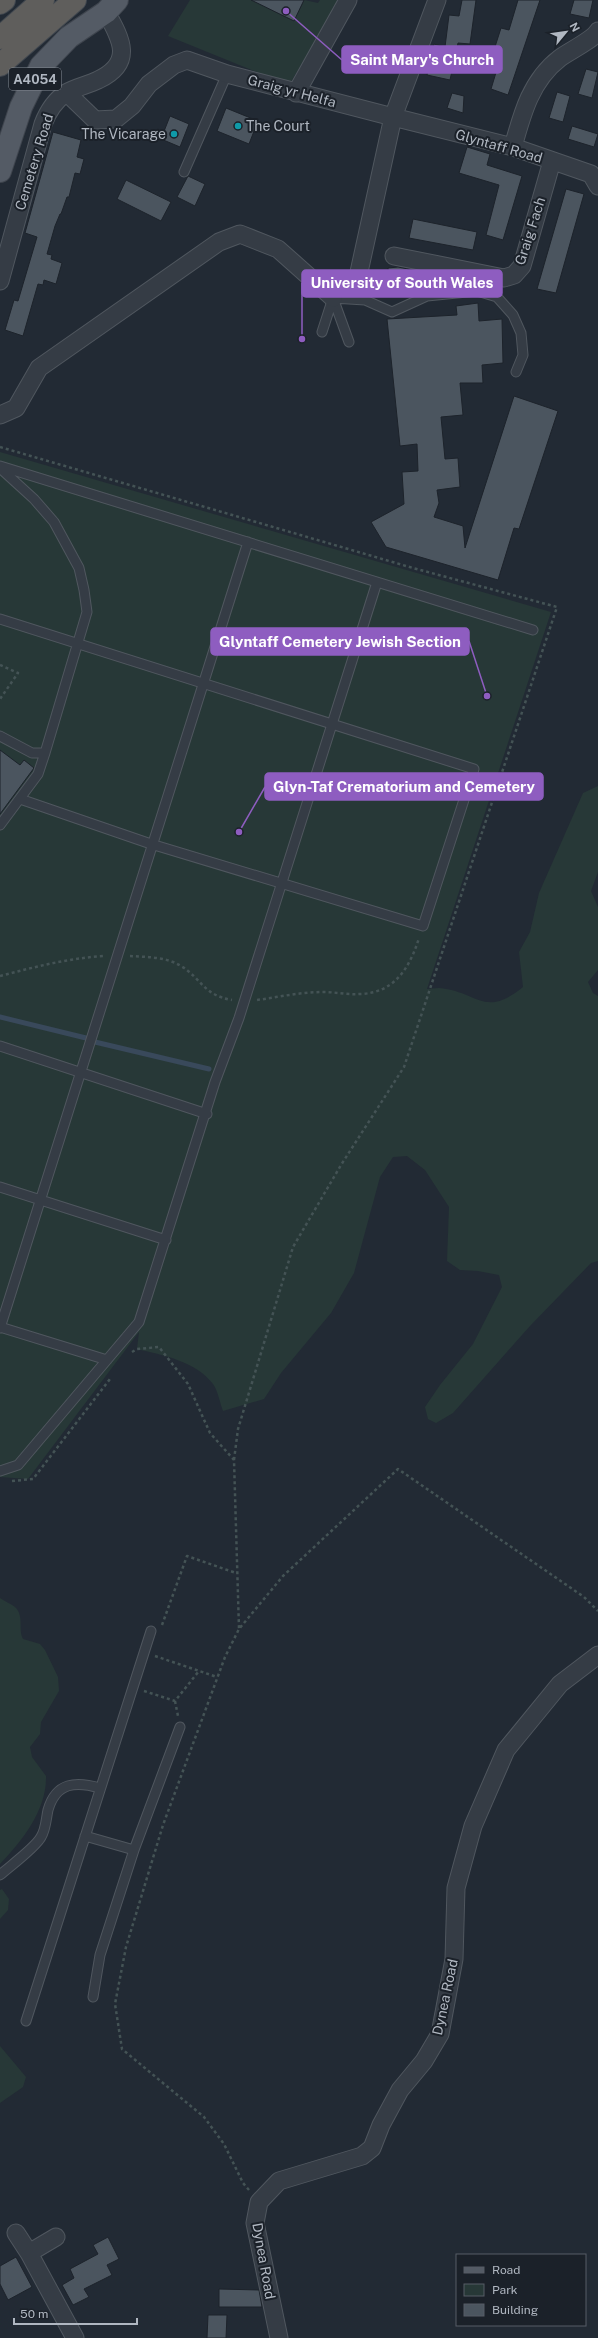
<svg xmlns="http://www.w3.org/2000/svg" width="598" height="2338" font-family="'Public Sans',sans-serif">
	<rect width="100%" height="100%" fill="#222a34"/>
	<!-- green -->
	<path fill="#273837" d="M190,0H251L294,21L304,0L318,3L320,0H340L289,85L168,36Z
		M0,452L551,612L427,989C430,989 435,988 439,988C477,991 484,1019 523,987L519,952L530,932L539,893L583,793L598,786V872L591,891L598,907V970L588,982L593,993L598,996V1261L591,1263L530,1326L453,1413L436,1423L428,1419L425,1407L440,1385L473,1344L502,1287L499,1275L478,1271L460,1270L447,1261L449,1207L425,1170L407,1156L393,1157L380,1177L354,1273L331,1313L281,1373L264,1399L223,1411C220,1403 218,1391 213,1384C196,1361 162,1355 137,1349L139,1332L28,1479L0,1477Z
		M0,1598C5,1602 11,1603 16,1608C24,1617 18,1629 23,1639L40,1644L45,1650L58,1677L59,1691L41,1722L40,1734L30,1747L32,1757L46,1776C47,1810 22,1841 0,1864Z
		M2,1889L9,1899L8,1910L0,1919V1890Z
		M0,2046L26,2077L23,2087L0,2103Z"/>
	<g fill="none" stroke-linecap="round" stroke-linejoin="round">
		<!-- stream -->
		<path stroke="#39495b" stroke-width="5" d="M0,1017L86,1038
			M95,1042L209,1069"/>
	</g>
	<!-- building -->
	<path fill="#4b555f" stroke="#1d232b" d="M251,0H304L294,21Z
		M462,0H476L470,44L458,43L450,80L427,75L434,44L445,47L449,15L459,16Z
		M518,0H540L508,95L491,89L501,56L493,53L501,28L509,30Z
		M574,0H593L589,18L570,14Z
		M586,69L598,72L592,98L578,94Z
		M557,92L570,96L563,122L549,118Z
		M452,93L464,96L463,113L447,108Z
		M226,108L258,121L249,144L217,131Z
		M170,116L189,124L180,147L161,139Z
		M572,126L598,134L594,147L568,139Z
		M53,132L81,140L77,157L84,159L80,174L75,173L69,197H67L61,214H60L55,226L47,254L52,255L51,259L62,263L56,284L44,280L43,285L38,284L23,336L5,330L14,300L18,301L37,237L25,233Z
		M467,147L490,154L487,165L522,176L503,240L486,235L499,185L459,173Z
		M188,176L205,184L195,206L177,197Z
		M126,180L171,202L161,221L117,199Z
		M566,189L584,194L556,293L537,289Z
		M413,219L477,232L473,250L409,238Z
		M398,267L408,269L409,273H417L418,286L389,288L388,268Z
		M478,303L479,321L502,319L503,363L482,365L483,383H460L463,415L441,417L445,459L458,458L460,487L437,490L439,503L434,517L463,526L465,548L514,396L558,411L519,529L514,528L498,580L386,547L371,522L404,504L402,472L418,471L417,444L400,446L387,319L457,315L456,306Z
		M0,750L20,765L24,760L34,768L0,814Z
		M108,2237L119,2259L107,2265L112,2275L84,2289L89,2297L73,2305L62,2285L74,2278L70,2269L98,2254L93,2245Z
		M16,2257L32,2287L8,2300L0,2284V2266Z
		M219,2289L259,2290L262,2307H219Z
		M208,2315H227L226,2338H207Z"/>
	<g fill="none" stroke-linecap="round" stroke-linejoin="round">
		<defs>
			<path id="service" d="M184,172L227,74
				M333,298L365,300L392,312L427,296L477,291L497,297L513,315L521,333L523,355L516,372
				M333,298L349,342
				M322,332L333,298
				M0,466L533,630
				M0,468L34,499L54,522L79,568L84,590L87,612L45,753H32L0,736
				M0,619L474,769L423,926L151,844L20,799
				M0,825L38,774L45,753
				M0,1046L207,1114
				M0,1187L166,1240
				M0,1327L107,1360
				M0,1328L248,542
				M0,1471L18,1465L139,1322L215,1082L239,1018L377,582
				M85,1836L134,1850
				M0,1875C10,1866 35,1848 41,1837C46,1829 46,1819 48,1810C56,1782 76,1781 100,1788
				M93,1997L100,1955L134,1850L180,1727
				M26,2021L151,1631"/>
			<path id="minor" d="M437,0L393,117L513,147L591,174L598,186
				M67,93L95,120L116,119L132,106L149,84L174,65L187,60L227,74L393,117L359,272
				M296,93L348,0
				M513,147C522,114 531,80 560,58C569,51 593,40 598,31
				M394,256L504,278L514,275L522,266L552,161
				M0,281L43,124C48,111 54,101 66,93C76,87 88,85 98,80C134,63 122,40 106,12
				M0,415L16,408L39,368L219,242L240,234L278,249L333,298
				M16,2233L29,2253L75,2338
				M29,2253L56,2237
				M279,2338L255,2223L259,2202L279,2181L362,2156L372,2148L381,2125L400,2090L424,2061L440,2034L454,1959L456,1888L473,1826L506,1750L560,1684L598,1655"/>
			<path id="primary" d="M0,171L21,107L41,66L69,37L106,12L117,0"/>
			<path id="trunk" d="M0,3L4,0
				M0,38L43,0
				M0,65L75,0"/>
		</defs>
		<!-- service casing -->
		<use href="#service" stroke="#50575f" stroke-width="11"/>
		<!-- minor casing -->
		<use href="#minor" stroke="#50575f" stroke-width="19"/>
		<!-- primary casing -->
		<use href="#primary" stroke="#3f454e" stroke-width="24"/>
		<!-- trunk casing -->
		<use href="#trunk" stroke="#40474f" stroke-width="24"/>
		<!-- path -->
		<path stroke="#445355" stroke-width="2.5" stroke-dasharray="3 3" stroke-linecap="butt" d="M0,447L413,568L557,607L404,1067L341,1165L293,1247L238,1429L234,1460
			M0,665L18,673L0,699
			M130,956C147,957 167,957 181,966C202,979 203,995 232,1000
			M0,976C35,967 68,958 105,956
			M257,1000C279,997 301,992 323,992C336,992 348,995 360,994C395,993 410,967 419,938
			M132,1352L137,1349L159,1347L188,1384L210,1433L234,1460L239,1629
			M12,1481L33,1479L110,1379
			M162,1625L187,1556L236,1573
			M155,1656L217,1677
			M144,1691L175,1701L199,1671
			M175,1701L178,1716
			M249,2190L243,2183L224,2144L204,2117L122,2049L115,2004L126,1947L163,1825L225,1657L239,1629L283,1576L398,1469L584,1597L598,1611"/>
		<!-- service -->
		<use href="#service" stroke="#353c45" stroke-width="9"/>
		<!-- minor -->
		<use href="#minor" stroke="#353c45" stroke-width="17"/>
		<!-- primary -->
		<use href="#primary" stroke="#545b65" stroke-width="22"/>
		<!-- trunk -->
		<use href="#trunk" stroke="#5f5e5c" stroke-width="22"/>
	</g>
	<!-- markers -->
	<g fill="#0f9aa8" stroke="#1b2129" stroke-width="1.5">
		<circle cx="238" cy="126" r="4"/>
		<circle cx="174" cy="134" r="4"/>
	</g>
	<g text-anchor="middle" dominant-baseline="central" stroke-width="4" stroke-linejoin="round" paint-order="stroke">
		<!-- shield labels -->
		<rect fill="#1b2129" stroke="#838a93" stroke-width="1" x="9" y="68" width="52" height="22" rx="3"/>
		<g font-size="13" font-weight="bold" fill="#b0b7c1">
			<text x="35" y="79">A4054</text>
		</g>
		<!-- street labels -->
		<g font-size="14" fill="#b0b7c1" stroke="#1b2129">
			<text transform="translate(292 91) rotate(15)">Graig yr Helfa</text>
			<text transform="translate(499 146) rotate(16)">Glyntaff Road</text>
			<text transform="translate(34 162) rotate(-73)">Cemetery Road</text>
			<text transform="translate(530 231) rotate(-72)">Graig Fach</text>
			<text transform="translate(445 1997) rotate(-78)">Dynea Road</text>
			<text transform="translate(264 2261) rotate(80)">Dynea Road</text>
		</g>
		<!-- poi labels -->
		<g font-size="14" fill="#b0b7c1" stroke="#1b2129" text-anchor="start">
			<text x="246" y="126">The Court</text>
			<text x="166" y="134" text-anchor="end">The Vicarage</text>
		</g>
	</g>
	<!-- callouts -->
	<path fill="none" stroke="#8e5dc0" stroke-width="1.5" d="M286 11L342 60M302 339L302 283M487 696L469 641M239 832L265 787"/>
	<g fill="#8e5dc0" stroke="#1b2129" stroke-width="1.5">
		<circle cx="286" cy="11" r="4"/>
		<circle cx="302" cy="339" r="4"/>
		<circle cx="487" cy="696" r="4"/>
		<circle cx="239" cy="832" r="4"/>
	</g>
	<g fill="#8e5dc0" stroke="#8e5dc0" stroke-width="1.5">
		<rect x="342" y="46" width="160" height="27" rx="4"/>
		<rect x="302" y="270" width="200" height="27" rx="4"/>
		<rect x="211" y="628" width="258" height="27" rx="4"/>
		<rect x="265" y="773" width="278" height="27" rx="4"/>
	</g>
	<g font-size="15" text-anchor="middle" font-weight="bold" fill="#fff">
		<text x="422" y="65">Saint Mary's Church</text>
		<text x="402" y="288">University of South Wales</text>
		<text x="340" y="647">Glyntaff Cemetery Jewish Section</text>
		<text x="404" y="792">Glyn-Taf Crematorium and Cemetery</text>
	</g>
	<!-- legend -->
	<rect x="456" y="2254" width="130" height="72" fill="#1b2129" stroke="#575d66"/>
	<rect x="464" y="2267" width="20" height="6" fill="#545b65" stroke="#575d66"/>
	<text x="492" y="2274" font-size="12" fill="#b0b7c1">Road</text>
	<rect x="464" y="2284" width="20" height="12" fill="#273837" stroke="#575d66"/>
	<text x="492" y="2294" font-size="12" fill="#b0b7c1">Park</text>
	<rect x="464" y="2304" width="20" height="12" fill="#4b555f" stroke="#575d66"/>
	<text x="492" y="2314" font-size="12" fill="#b0b7c1">Building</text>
	<!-- north arrow -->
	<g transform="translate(566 32) rotate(61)" stroke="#1b2129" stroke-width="3" paint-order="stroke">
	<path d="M0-3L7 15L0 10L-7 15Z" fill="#b0b7c1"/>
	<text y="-6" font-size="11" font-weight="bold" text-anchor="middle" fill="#b0b7c1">N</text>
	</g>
	<!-- scale -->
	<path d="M14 2318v6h123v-6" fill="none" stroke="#b0b7c1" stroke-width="2"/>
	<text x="20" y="2318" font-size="12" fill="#b0b7c1" stroke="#1b2129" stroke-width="3" paint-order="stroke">50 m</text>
</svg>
